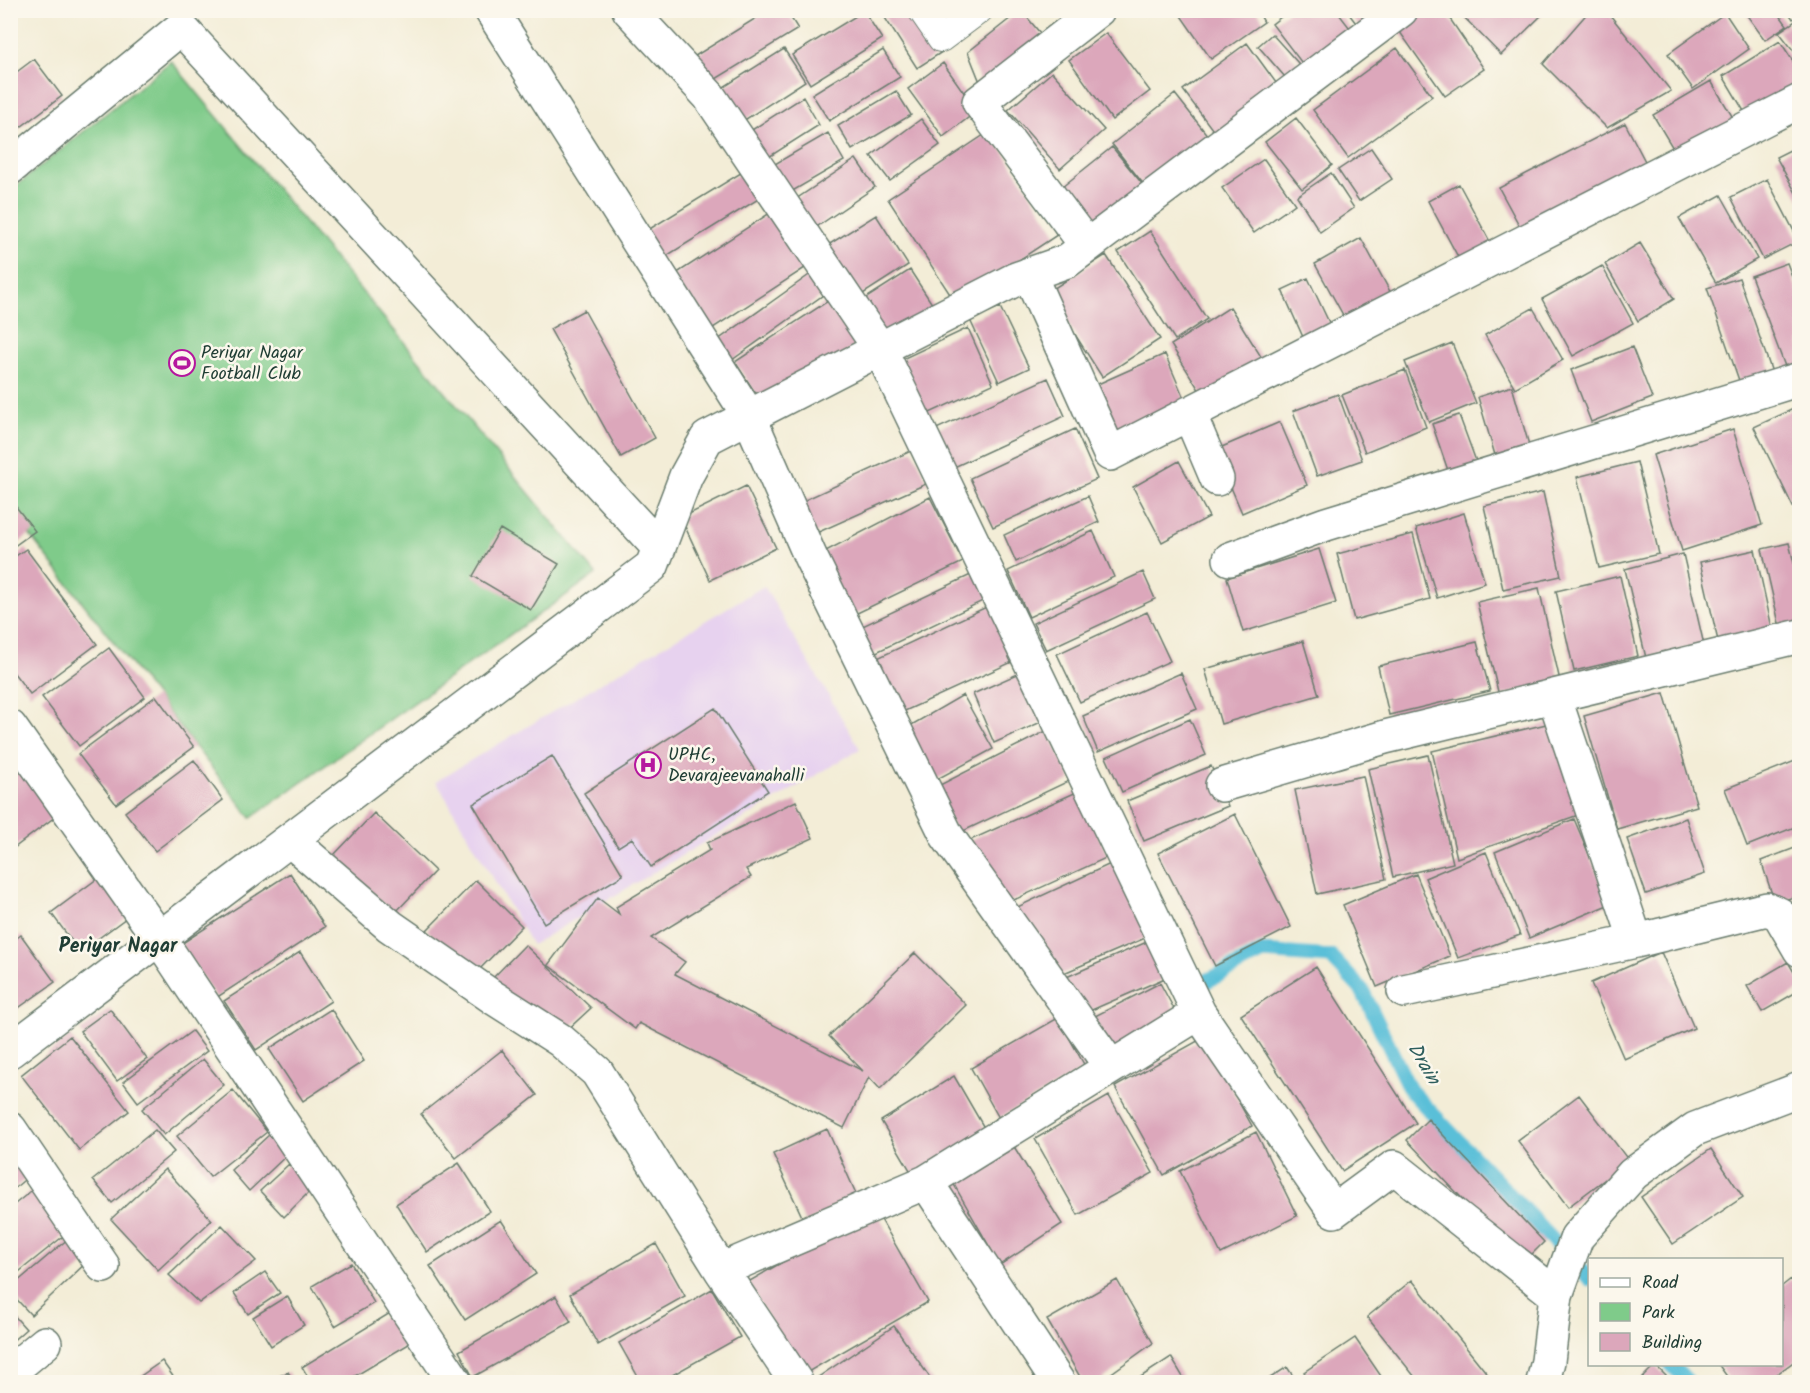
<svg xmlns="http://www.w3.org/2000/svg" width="1810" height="1393" font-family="Kalam,sans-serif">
	<rect width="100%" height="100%" fill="#fbf7ec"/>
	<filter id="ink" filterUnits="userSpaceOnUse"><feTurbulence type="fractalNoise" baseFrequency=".0167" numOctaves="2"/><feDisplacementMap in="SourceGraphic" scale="12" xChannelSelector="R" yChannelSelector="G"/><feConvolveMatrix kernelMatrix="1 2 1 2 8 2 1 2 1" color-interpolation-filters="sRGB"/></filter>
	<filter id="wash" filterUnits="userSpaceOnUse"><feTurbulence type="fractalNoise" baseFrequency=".008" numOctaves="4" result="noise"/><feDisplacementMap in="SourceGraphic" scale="24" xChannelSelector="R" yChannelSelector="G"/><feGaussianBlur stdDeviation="1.35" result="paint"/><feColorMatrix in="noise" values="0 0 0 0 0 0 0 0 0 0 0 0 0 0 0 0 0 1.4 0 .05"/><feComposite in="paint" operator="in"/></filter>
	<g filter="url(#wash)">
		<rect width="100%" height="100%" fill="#f3edd7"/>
		<!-- built -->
		<path fill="#e7d2ef" d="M764,586L860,749L532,945L436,781Z"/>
		<!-- green -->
		<path fill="#7fcb8a" stroke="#4f845f" stroke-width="1.5" d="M171,61L596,574L251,818L11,511V190Z"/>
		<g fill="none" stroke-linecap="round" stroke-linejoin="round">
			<!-- stream -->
			<path stroke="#5abfd8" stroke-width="15" d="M1201,984L1263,952L1331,957L1362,990L1410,1090L1590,1279
				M1671,1364L1688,1382"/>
		</g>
		<g id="blocks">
			<!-- building -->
			<path fill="#dca7bb" d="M769,10H786L798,29L711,82L695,56Z
				M880,10H915L942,52L917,68Z
				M1021,10L1045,39L982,87L968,52Z
				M1177,10H1257L1264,22L1211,59Z
				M1290,10H1336L1356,36L1308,71L1272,24Z
				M1346,10H1388L1365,35Z
				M1422,10H1444L1484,69L1445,96L1397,28Z
				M1457,10H1547L1501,55Z
				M1590,10H1606L1671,91L1607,128L1543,64Z
				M1743,10H1776L1787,25L1765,40Z
				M1787,10H1800V14L1793,19Z
				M864,11L882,39L810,84L792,55Z
				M1725,13L1749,49L1693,89L1668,54Z
				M1800,18V59L1779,32Z
				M1106,33L1150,91L1112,120L1069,60Z
				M1272,34L1307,73L1292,85L1258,46Z
				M1780,41L1800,72V93L1751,123L1723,76Z
				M1247,43L1282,91L1218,137L1183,90Z
				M1397,48L1432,96L1348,158L1313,110Z
				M784,49L805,81L740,123L719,90Z
				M883,50L900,77L829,121L812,94Z
				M34,59L62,96L10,135V77Z
				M943,63L977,111L943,137L908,89Z
				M1052,72L1104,130L1060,169L1008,110Z
				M1711,81L1738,126L1680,160L1653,115Z
				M896,91L911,115L852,150L838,126Z
				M1175,94L1215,145L1152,195L1112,144Z
				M803,97L819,125L761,162L744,135Z
				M1296,118L1332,165L1302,189L1265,142Z
				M921,119L940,145L890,181L871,156Z
				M1625,123L1649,169L1524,234L1499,188Z
				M990,131L1057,235L955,302L888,199Z
				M828,133L844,161L784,196L768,168Z
				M1800,145V200L1776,157Z
				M1112,147L1148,191L1088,239L1052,195Z
				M1371,148L1392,179L1359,201L1338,170Z
				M856,159L875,187L812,230L793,201Z
				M1264,159L1295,204L1254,233L1222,188Z
				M744,171L760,198L660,260L643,233Z
				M1331,173L1354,208L1320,232L1297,196Z
				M1767,179L1799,241L1763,259L1731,197Z
				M1459,184L1495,251L1464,268L1428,201Z
				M1721,195L1757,259L1716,283L1679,218Z
				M773,211L808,266L707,332L671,277Z
				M876,215L908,265L852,301L820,250Z
				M1150,231L1207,319L1175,340L1118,252Z
				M1361,238L1394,299L1348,324L1315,264Z
				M1640,243L1674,299L1638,321L1605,264Z
				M1106,255L1160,339L1102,377L1048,292Z
				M1787,263L1800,297V373L1789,377L1751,276Z
				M1602,266L1633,323L1573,356L1542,299Z
				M910,270L936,310L884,344L857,304Z
				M812,273L826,293L725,365L711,345Z
				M1308,278L1334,333L1307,346L1282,290Z
				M1739,278L1774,378L1742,389L1707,288Z
				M831,299L859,344L764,406L735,362Z
				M1000,307L1029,368L999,382L970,320Z
				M1230,307L1265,363L1206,401L1171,345Z
				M1533,308L1563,360L1515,388L1485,335Z
				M584,310L655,438L621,457L550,329Z
				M968,328L993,384L921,417L896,362Z
				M1452,343L1476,403L1429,422L1405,362Z
				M1632,347L1652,398L1591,422L1571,370Z
				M1165,354L1190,412L1114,446L1089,388Z
				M1405,370L1426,427L1365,452L1342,395Z
				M1048,378L1065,416L952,468L934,430Z
				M1512,386L1531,452L1497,462L1478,397Z
				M1338,394L1362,460L1317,476L1293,411Z
				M1800,406V509L1795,511L1754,427Z
				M1459,415L1480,472L1452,482L1432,424Z
				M1280,422L1307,485L1242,513L1215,450Z
				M1075,429L1097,479L993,527L970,478Z
				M1733,429L1762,525L1682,551L1653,455Z
				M913,450L928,483L812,535L796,504Z
				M1179,461L1209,517L1162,542L1133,487Z
				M1637,462L1659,554L1599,568L1577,477Z
				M746,486L776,548L710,580L681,518Z
				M1543,492L1561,576L1503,589L1484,506Z
				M1088,496L1099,522L1016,562L1004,535Z
				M930,497L963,562L849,617L818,555Z
				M10,499L35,531L10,549Z
				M1464,513L1485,583L1437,598L1416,528Z
				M500,529L559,564L531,610L473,576Z
				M1093,531L1114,577L1029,617L1008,571Z
				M1413,534L1430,599L1354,620L1337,554Z
				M1789,543L1800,587V627L1781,632L1762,549Z
				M26,549L97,644L30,694L10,668V560Z
				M1319,549L1336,603L1243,632L1227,578Z
				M1755,550L1772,628L1718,641L1700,562Z
				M1683,554L1704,645L1646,658L1625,569Z
				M977,572L989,598L866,657L854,630Z
				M1143,572L1155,599L1046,650L1033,623Z
				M1620,576L1638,656L1574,671L1556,591Z
				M1539,588L1560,681L1499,696L1477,602Z
				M995,603L1021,658L896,715L871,661Z
				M1147,612L1170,661L1080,702L1057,654Z
				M1303,641L1319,695L1221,724L1205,669Z
				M1477,642L1490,691L1389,715L1378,666Z
				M109,648L145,697L79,746L42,697Z
				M1029,669L1050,718L994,743L973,694Z
				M1181,673L1197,709L1098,752L1083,716Z
				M1664,693L1697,806L1617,829L1584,716Z
				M963,695L993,749L928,784L901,731Z
				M156,696L194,747L116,804L78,754Z
				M715,708L768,791L651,867L632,838L618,847L584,793Z
				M1190,719L1206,755L1122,792L1106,757Z
				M1559,721L1581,814L1457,858L1432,751Z
				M1048,730L1071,780L957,834L934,788Z
				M1428,755L1453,863L1393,877L1368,769Z
				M552,756L623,875L544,923L473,804Z
				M1800,759V825L1747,846L1725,789Z
				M194,760L223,800L155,851L125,812Z
				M25,766L60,813L10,851V776Z
				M1211,766L1228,806L1144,841L1127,801Z
				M1363,776L1386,879L1317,894L1295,790Z
				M1079,791L1108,857L1003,905L966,842Z
				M796,801L813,838L746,869L751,877L651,938L685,962L675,974L863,1071L829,1036L915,953L966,1005L880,1089L869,1077L844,1128L639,1023L635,1029L548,965L598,898L619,914L616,907L710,850L707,843Z
				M374,813L435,871L394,914L333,856Z
				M1235,814L1291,927L1215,966L1158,853Z
				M1686,818L1705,874L1646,894L1627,839Z
				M1574,819L1610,904L1529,938L1495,852Z
				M1800,846V895L1775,903L1761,861Z
				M1486,852L1520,935L1458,958L1425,878Z
				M1119,860L1152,935L1057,976L1013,909Z
				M105,873L134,912L80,952L51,913Z
				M290,873L325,927L216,998L181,944Z
				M1416,874L1450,956L1377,987L1343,905Z
				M476,880L522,926L473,976L427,930Z
				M21,935L55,982L17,1009L10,1000V943Z
				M1149,941L1165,978L1078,1016L1062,979Z
				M525,945L591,1008L565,1032L485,986Z
				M300,952L331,1001L256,1050L224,1001Z
				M1661,952L1694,1028L1624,1059L1591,983Z
				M1788,962L1800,982V990L1762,1012L1747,986Z
				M1316,967L1416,1123L1342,1171L1241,1015Z
				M1160,983L1180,1020L1113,1054L1093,1017Z
				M110,1009L147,1059L117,1081L80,1031Z
				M331,1009L364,1061L303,1101L269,1049Z
				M1058,1018L1086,1068L999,1118L971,1068Z
				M192,1031L207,1051L138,1102L123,1082Z
				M70,1036L129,1111L79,1150L21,1075Z
				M1203,1038L1252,1126L1164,1175L1115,1087Z
				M502,1050L537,1095L456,1158L421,1114Z
				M203,1059L224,1085L164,1135L142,1109Z
				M954,1076L990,1138L917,1182L881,1121Z
				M233,1090L267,1132L210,1177L177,1136Z
				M1579,1095L1629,1161L1568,1207L1518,1141Z
				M1109,1096L1153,1173L1078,1215L1035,1139Z
				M1428,1119L1544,1242L1523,1263L1407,1140Z
				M827,1129L858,1198L805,1223L773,1154Z
				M155,1130L174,1152L112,1203L93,1180Z
				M1256,1132L1297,1216L1221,1254L1180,1171Z
				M270,1134L288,1154L249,1191L231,1170Z
				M1013,1145L1062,1224L1000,1265L952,1181Z
				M1711,1149L1743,1197L1673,1244L1641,1197Z
				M10,1156L29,1176L10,1192Z
				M459,1163L490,1211L427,1252L396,1204Z
				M289,1164L312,1189L284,1217L260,1191Z
				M165,1169L212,1220L158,1270L111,1219Z
				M36,1187L71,1230L10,1279V1208Z
				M875,1209L928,1302L801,1376L748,1282Z
				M501,1220L536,1274L465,1320L430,1266Z
				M222,1225L256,1261L199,1303L169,1275Z
				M69,1238L89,1260L31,1315L10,1292V1288Z
				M656,1244L685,1296L598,1345L570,1294Z
				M351,1263L374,1303L335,1326L312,1286Z
				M265,1272L280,1293L248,1314L234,1293Z
				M1791,1279L1800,1291V1357L1766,1382H1731L1718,1364H1782V1286Z
				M1117,1280L1153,1343L1099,1382H1083L1047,1320Z
				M1412,1280L1493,1381L1492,1382H1419L1367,1317Z
				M712,1289L740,1337L660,1382H641L619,1343Z
				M287,1296L304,1325L271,1346L253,1317Z
				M556,1296L571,1322L473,1377L459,1351Z
				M395,1310L414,1341L345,1382H311L302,1367Z
				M10,1311L26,1329L10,1343Z
				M894,1326L933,1382H811Z
				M1355,1338L1385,1382H1311L1304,1372Z
				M1171,1357L1186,1382H1133Z
				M162,1361L177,1382H132Z
				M1655,1365L1672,1382H1638Z
				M1287,1367L1297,1382H1264Z
				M288,1372L294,1382H266Z"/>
		</g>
	</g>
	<g filter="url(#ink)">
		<use href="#blocks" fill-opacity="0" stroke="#697b6d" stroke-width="1.5"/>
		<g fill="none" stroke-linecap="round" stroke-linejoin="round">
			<defs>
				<path id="service" d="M921,10L941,39L980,10"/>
				<path id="minor" d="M491,10L749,416L810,556L947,836L1111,1067
					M629,10L709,96L880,349L1199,1013L926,1182L721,1270
					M10,168L181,28L659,548
					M1087,246L979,102L1098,10
					M1029,274L1110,454L1800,101
					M1189,413L1217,479
					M1230,559L1326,524L1800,379
					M1554,696L1636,941
					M10,727L159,938L455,1382
					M1222,785L1385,737L1800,636
					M290,840L390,926L494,998L560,1040L597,1072L721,1270L796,1382
					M1404,991L1636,941L1767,909L1779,914L1800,950
					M1199,1013L1334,1211L1394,1167L1556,1295
					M10,1051L652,566L686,476L707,438L1016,279L1067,261L1401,10
					M10,1129L103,1266
					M926,1182L1058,1382
					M10,1372L45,1343
					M1543,1382L1548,1361L1556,1295L1577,1237L1633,1174L1695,1129L1800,1089"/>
			</defs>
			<!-- service casing -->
			<use href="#service" stroke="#697b6d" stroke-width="28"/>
			<!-- minor casing -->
			<use href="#minor" stroke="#697b6d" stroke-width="36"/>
			<!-- service -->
			<use href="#service" stroke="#fff" stroke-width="26"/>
			<!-- minor -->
			<use href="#minor" stroke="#fff" stroke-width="33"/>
		</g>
	</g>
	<!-- icons -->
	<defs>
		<symbol id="stadium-ring" viewBox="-11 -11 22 22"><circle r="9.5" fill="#fbf7ec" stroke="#b5179e" stroke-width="1.5"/><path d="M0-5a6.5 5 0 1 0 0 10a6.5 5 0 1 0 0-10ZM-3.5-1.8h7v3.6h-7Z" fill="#b5179e"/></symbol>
		<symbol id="hospital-ring" viewBox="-11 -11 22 22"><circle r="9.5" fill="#fbf7ec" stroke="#b5179e" stroke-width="1.5"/><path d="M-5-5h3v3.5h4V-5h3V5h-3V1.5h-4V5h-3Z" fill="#b5179e"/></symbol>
	</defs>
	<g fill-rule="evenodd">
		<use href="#stadium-ring" x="167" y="348" width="30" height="30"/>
		<use href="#hospital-ring" x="633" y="750" width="30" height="30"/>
	</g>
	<g text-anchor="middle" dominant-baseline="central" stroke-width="5" stroke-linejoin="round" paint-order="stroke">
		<!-- poi labels -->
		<g font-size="18" fill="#1f3d34" stroke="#fbf7ec" text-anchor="start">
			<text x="201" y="353">Periyar Nagar<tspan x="201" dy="21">Football Club</tspan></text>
			<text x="668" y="755">UPHC,<tspan x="668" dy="21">Devarajeevanahalli</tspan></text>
		</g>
		<!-- neighbourhood labels -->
		<g font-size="20" font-weight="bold" fill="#1f3d34" stroke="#fbf7ec">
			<text x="118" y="947">Periyar Nagar</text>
		</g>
		<!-- water labels -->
		<g font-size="20" font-style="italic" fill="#2e5e5d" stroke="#fbf7ec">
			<text transform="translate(1423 1064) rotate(60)">Drain</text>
		</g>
	</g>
	<!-- margin -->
	<rect width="1810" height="1393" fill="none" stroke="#fbf7ec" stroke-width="36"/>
	<!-- legend -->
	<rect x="1588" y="1258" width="195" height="108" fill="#fbf7ec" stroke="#a3ada2" stroke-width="1.5"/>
	<rect x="1600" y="1278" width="30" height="9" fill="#ffffff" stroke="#a3ada2" stroke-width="1.5"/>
	<text x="1642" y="1288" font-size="18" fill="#1f3d34">Road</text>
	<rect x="1600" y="1303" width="30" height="18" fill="#7fcb8a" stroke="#a3ada2" stroke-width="1.5"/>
	<text x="1642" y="1318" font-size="18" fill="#1f3d34">Park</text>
	<rect x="1600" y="1333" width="30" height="18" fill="#dca7bb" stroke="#a3ada2" stroke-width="1.5"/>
	<text x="1642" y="1348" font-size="18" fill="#1f3d34">Building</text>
</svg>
